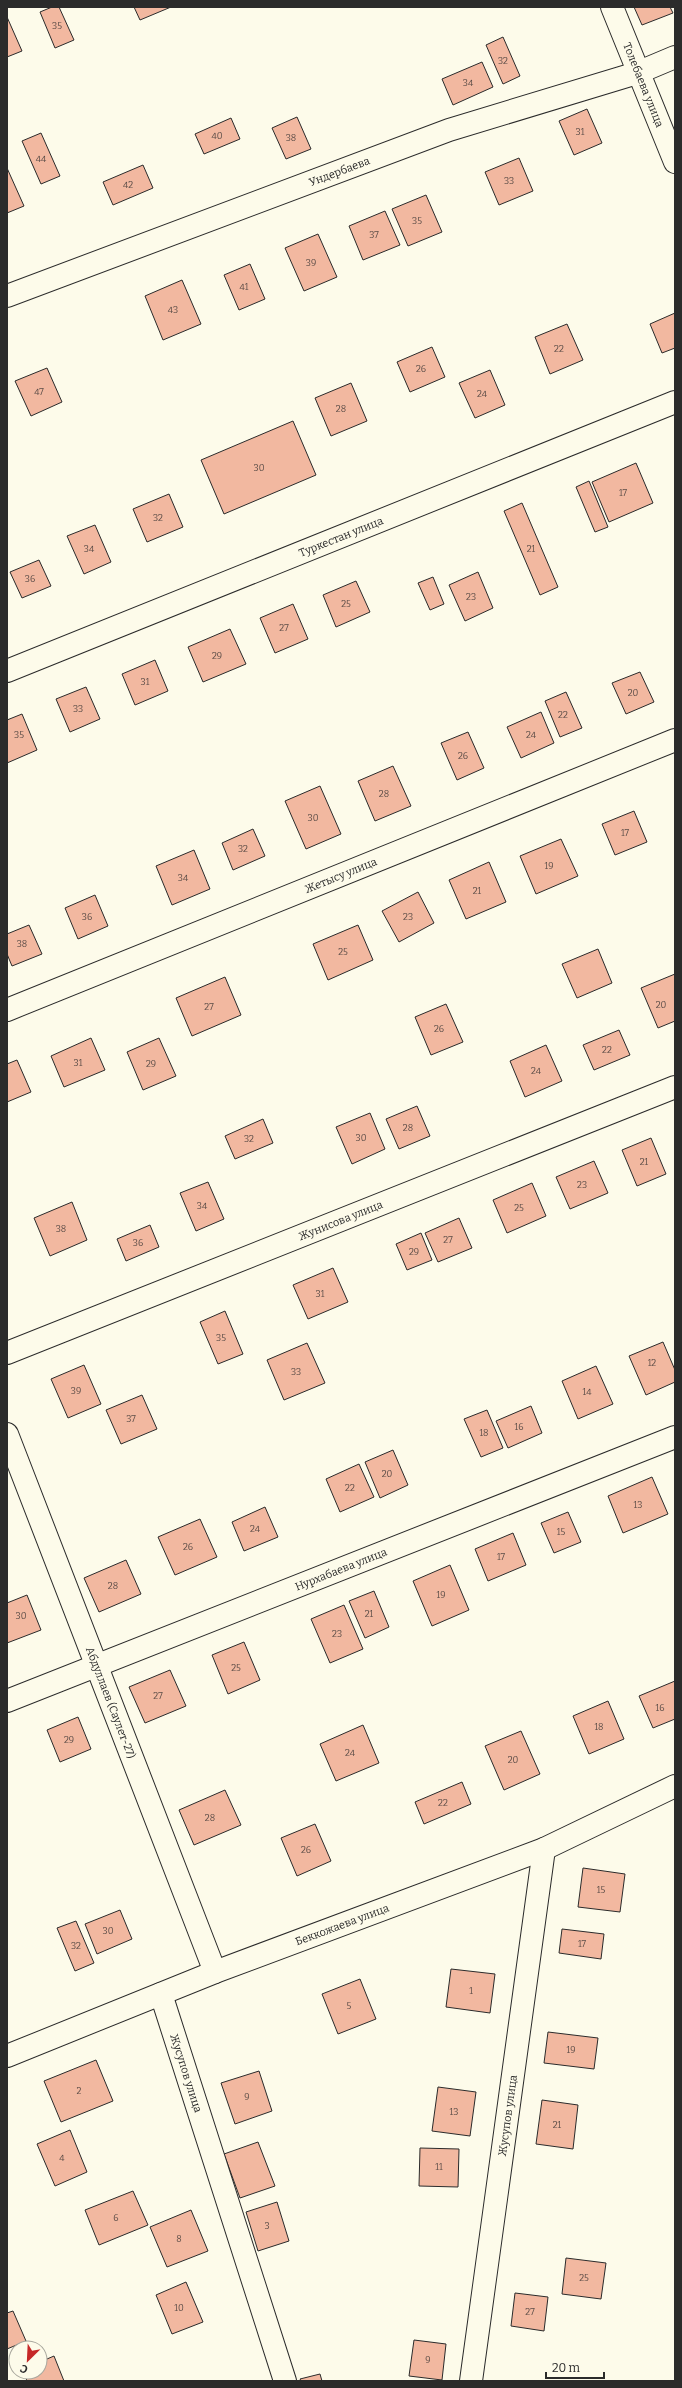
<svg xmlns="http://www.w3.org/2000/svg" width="682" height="2388" font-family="Bitter,serif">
	<rect width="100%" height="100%" fill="#fdfbea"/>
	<!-- building -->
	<path fill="#f2b8a0" stroke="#2b2b2b" d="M52,7H59L74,40L55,48L40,12Z
		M134,7H171L140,20Z
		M634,7H670L673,13L642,25Z
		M7,17L22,51L7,57Z
		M503,37L520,76L503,84L486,45Z
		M482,62L493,87L453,105L442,79Z
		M587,109L602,143L574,155L559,121Z
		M297,117L311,149L286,159L272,128Z
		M231,118L240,139L204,154L195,134Z
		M41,133L60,176L41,184L22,141Z
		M519,158L533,191L499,205L485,172Z
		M143,165L153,188L113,205L103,182Z
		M7,168L24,206L7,213Z
		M426,195L442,232L408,246L392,209Z
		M385,211L400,245L363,260L349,226Z
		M318,234L337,277L304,291L285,248Z
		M250,264L265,299L239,310L224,275Z
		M182,280L201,324L163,340L145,296Z
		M675,313V348L662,353L650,324Z
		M567,324L583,360L550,374L535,337Z
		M432,347L445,377L410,392L397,362Z
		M47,368L62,402L31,416L15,381Z
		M490,370L505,405L475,418L459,383Z
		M351,383L367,421L331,436L315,398Z
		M293,421L316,475L224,514L201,460Z
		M636,463L653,503L609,522L592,482Z
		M589,481L608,527L595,532L576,487Z
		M169,494L183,527L147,542L133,509Z
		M522,503L558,587L540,595L504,511Z
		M95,525L111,562L84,574L67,536Z
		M39,560L51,586L22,598L10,572Z
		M478,572L493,608L465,621L449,585Z
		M433,577L444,604L430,610L418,583Z
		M356,581L370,612L336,627L323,595Z
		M293,604L308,639L275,653L260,618Z
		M230,629L246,664L203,682L188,647Z
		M155,660L168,691L135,705L122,674Z
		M640,672L654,702L626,714L612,683Z
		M86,687L100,719L70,732L56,699Z
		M566,692L582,728L560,737L545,701Z
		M541,712L554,743L521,758L507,727Z
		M22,714L37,750L7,763V720Z
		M468,732L484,768L457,780L441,743Z
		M393,766L411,806L375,821L358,781Z
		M320,786L341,834L306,849L285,801Z
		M634,811L647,842L615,855L602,824Z
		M253,829L265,856L233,870L222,843Z
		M561,839L578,876L536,894L520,856Z
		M194,850L210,889L172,905L156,866Z
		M489,862L506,902L466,919L449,880Z
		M418,892L434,923L399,942L382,911Z
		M95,895L108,926L78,939L65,908Z
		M29,925L42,954L12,966L7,954V934Z
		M358,925L373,960L328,980L313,944Z
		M598,949L612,983L577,998L562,964Z
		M675,974V1021L658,1028L641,988Z
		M225,977L241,1015L192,1036L176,998Z
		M446,1004L463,1042L431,1055L415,1017Z
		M619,1030L630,1055L594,1070L583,1045Z
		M91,1038L105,1070L64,1087L51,1056Z
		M159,1038L176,1076L143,1090L127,1052Z
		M546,1045L562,1081L525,1097L510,1061Z
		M17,1060L31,1092L7,1102V1064Z
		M417,1106L430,1136L399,1149L386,1119Z
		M370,1113L385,1149L352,1164L336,1127Z
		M263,1119L273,1143L235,1159L225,1136Z
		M651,1138L666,1174L637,1186L622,1150Z
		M594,1161L608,1193L570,1209L556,1177Z
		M208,1182L224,1219L196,1231L180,1193Z
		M532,1183L546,1216L507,1233L493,1200Z
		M72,1202L87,1240L50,1256L34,1218Z
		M459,1218L472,1248L438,1262L425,1233Z
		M150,1225L159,1247L126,1261L117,1239Z
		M421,1233L432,1260L407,1270L396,1244Z
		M333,1268L348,1302L308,1319L293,1285Z
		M225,1311L243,1354L218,1364L200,1322Z
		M663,1342L675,1370V1382L646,1395L629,1356Z
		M307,1343L325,1383L284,1400L267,1360Z
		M84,1365L101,1404L68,1418L51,1379Z
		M596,1366L613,1404L578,1419L562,1381Z
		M142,1395L157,1429L121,1444L106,1410Z
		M531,1406L542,1433L508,1448L496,1421Z
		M487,1410L503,1448L481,1457L464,1419Z
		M393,1450L408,1485L380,1498L365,1462Z
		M359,1464L374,1497L340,1512L326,1479Z
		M652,1477L668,1514L623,1533L608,1496Z
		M265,1507L278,1537L244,1551L232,1522Z
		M568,1512L581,1542L554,1553L541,1523Z
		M200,1519L217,1557L175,1575L158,1537Z
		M513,1533L526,1565L488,1581L475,1549Z
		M126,1560L141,1594L99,1612L84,1578Z
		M450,1565L469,1610L432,1626L413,1581Z
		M374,1591L389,1627L365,1638L349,1601Z
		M27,1595L41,1630L7,1643V1603Z
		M344,1605L363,1649L330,1663L311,1619Z
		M244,1642L260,1680L228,1694L212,1655Z
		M170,1670L186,1706L145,1723L129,1687Z
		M675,1681V1719L653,1728L639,1696Z
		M608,1701L624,1739L589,1754L573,1716Z
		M78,1717L91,1749L60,1762L47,1730Z
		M363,1725L379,1763L336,1781L320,1744Z
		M521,1731L540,1774L504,1790L485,1746Z
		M462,1782L471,1804L424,1824L415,1802Z
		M225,1790L241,1825L194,1845L179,1810Z
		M315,1824L331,1861L297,1876L281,1838Z
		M583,1868L625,1874L620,1912L578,1907Z
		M120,1910L132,1939L97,1954L85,1924Z
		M76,1921L94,1963L75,1971L57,1928Z
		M562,1929L604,1934L601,1959L559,1953Z
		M451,1969L495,1974L490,2013L446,2007Z
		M360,1979L376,2019L338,2034L322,1994Z
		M548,2032L598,2038L594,2069L544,2063Z
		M96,2060L113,2101L61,2122L44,2081Z
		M259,2071L272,2111L235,2124L221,2083Z
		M438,2087L476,2092L470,2136L432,2131Z
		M542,2100L578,2105L573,2149L536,2144Z
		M70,2130L87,2172L55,2186L37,2144Z
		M258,2142L275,2186L240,2198L224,2154Z
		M420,2148L459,2149L458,2187L419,2186Z
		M133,2191L148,2225L99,2245L85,2210Z
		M277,2202L289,2241L258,2251L246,2212Z
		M191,2210L208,2251L167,2267L150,2227Z
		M566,2258L606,2263L601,2299L562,2294Z
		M186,2282L203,2322L172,2334L156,2295Z
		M515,2293L548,2297L544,2331L511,2326Z
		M13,2311L26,2341L7,2349V2313Z
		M414,2340L446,2344L442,2380L409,2376Z
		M54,2356L64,2381H27L24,2372H40V2362Z
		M320,2374L322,2381H301L300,2379Z"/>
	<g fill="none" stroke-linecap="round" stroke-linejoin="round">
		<defs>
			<g id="minor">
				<path id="s1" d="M612,7L675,162"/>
				<path id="s2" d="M7,296L449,130L637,73L675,57"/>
				<path id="s3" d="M7,671L675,402"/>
				<path id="s4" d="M7,1010L675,740"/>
				<path id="s5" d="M7,1353L675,1087"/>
				<path id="s6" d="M7,1434L215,1972"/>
				<path id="s7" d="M7,1701L675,1437"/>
				<path id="s8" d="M161,1994L285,2381"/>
				<path id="s9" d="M7,2056L215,1972L544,1849L675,1786"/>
				<path id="s10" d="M471,2381L544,1849"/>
			</g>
		</defs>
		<!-- minor casing -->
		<use href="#minor" stroke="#2b2b2b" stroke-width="24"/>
		<!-- minor -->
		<use href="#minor" stroke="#fdfbea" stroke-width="22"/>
	</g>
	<g text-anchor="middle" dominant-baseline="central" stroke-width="3" stroke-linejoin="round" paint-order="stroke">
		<!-- number labels -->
		<g font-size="9" fill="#5d4e48">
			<text x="57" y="26">35</text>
			<text x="503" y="61">32</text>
			<text x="468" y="83">34</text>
			<text x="580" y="132">31</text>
			<text x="217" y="136">40</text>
			<text x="291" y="138">38</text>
			<text x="41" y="159">44</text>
			<text x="509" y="181">33</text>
			<text x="128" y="185">42</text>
			<text x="417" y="221">35</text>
			<text x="374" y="235">37</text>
			<text x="311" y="263">39</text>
			<text x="244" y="287">41</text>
			<text x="173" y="310">43</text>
			<text x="559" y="349">22</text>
			<text x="421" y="369">26</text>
			<text x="39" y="392">47</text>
			<text x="482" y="394">24</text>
			<text x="341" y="409">28</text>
			<text x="259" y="468">30</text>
			<text x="623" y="493">17</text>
			<text x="158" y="518">32</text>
			<text x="89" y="549">34</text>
			<text x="531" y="549">21</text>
			<text x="30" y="579">36</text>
			<text x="471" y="597">23</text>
			<text x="346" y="604">25</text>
			<text x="284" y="628">27</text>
			<text x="217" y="656">29</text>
			<text x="145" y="682">31</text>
			<text x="633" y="693">20</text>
			<text x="78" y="709">33</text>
			<text x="563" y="715">22</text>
			<text x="19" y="735">35</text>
			<text x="531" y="735">24</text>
			<text x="463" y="756">26</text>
			<text x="384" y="794">28</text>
			<text x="313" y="818">30</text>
			<text x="625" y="833">17</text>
			<text x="243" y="849">32</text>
			<text x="549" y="866">19</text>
			<text x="183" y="878">34</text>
			<text x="477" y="891">21</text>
			<text x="87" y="917">36</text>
			<text x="408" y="917">23</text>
			<text x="22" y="944">38</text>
			<text x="343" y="952">25</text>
			<text x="661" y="1005">20</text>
			<text x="209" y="1007">27</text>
			<text x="439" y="1029">26</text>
			<text x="607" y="1050">22</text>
			<text x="78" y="1063">31</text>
			<text x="151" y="1064">29</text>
			<text x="536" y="1071">24</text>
			<text x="408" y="1128">28</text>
			<text x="361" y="1138">30</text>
			<text x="249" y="1139">32</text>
			<text x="644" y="1162">21</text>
			<text x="582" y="1185">23</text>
			<text x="202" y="1206">34</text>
			<text x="519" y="1208">25</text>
			<text x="61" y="1229">38</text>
			<text x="448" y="1240">27</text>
			<text x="138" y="1243">36</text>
			<text x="414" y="1252">29</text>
			<text x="320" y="1294">31</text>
			<text x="221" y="1338">35</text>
			<text x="652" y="1363">12</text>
			<text x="296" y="1372">33</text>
			<text x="76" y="1391">39</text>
			<text x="587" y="1392">14</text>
			<text x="131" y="1419">37</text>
			<text x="519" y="1427">16</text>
			<text x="484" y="1433">18</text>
			<text x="387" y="1474">20</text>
			<text x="350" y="1488">22</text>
			<text x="638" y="1505">13</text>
			<text x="255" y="1529">24</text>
			<text x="561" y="1532">15</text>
			<text x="188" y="1547">26</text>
			<text x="501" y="1557">17</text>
			<text x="113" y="1586">28</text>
			<text x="441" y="1595">19</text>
			<text x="369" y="1614">21</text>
			<text x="21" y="1616">30</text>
			<text x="337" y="1634">23</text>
			<text x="236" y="1668">25</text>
			<text x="158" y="1696">27</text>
			<text x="660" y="1708">16</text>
			<text x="599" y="1727">18</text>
			<text x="69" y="1740">29</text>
			<text x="350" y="1753">24</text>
			<text x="513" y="1760">20</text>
			<text x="443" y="1803">22</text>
			<text x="210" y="1818">28</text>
			<text x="306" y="1850">26</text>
			<text x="601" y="1890">15</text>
			<text x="108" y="1931">30</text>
			<text x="582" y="1944">17</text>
			<text x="76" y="1946">32</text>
			<text x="471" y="1991">1</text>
			<text x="349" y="2006">5</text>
			<text x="571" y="2050">19</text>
			<text x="79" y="2091">2</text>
			<text x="247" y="2097">9</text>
			<text x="454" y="2112">13</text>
			<text x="557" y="2125">21</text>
			<text x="62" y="2158">4</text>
			<text x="439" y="2167">11</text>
			<text x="116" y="2218">6</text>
			<text x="267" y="2226">3</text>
			<text x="179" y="2239">8</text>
			<text x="584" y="2278">25</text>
			<text x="179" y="2308">10</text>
			<text x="530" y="2312">27</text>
			<text x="428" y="2360">9</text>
		</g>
		<!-- street labels -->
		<g font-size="11" fill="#2b2b2b" stroke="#fdfbea">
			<text stroke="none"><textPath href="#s1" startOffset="84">Толебаева улица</textPath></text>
			<text stroke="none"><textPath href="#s2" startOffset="355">Ундербаева</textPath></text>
			<text stroke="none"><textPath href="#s3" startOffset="360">Туркестан улица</textPath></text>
			<text stroke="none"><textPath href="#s4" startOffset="360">Жетысу улица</textPath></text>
			<text stroke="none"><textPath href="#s5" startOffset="359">Жунисова улица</textPath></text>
			<text stroke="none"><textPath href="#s7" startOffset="359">Нурхабаева улица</textPath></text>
			<text stroke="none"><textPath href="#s6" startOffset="288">Абдуллаев (Саулет-27)</textPath></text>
			<text stroke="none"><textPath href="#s9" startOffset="360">Беккожаева улица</textPath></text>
			<text stroke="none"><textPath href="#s8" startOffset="83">Жусупов улица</textPath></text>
			<text stroke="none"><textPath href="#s10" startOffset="268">Жусупов улица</textPath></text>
		</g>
	</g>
	<!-- border -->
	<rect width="682" height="2388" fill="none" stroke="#2b2b2b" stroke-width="16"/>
	<!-- north arrow -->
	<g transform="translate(28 2360) rotate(204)"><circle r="19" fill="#fdfbea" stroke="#a9a89e"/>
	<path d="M0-3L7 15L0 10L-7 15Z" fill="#c62828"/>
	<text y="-6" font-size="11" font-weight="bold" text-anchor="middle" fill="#2b2b2b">С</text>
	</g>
	<!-- scale -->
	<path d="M546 2372v6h58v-6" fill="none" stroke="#2b2b2b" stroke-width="2"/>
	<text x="552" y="2372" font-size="12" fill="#2b2b2b" stroke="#fdfbea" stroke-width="3" paint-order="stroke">20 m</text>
</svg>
